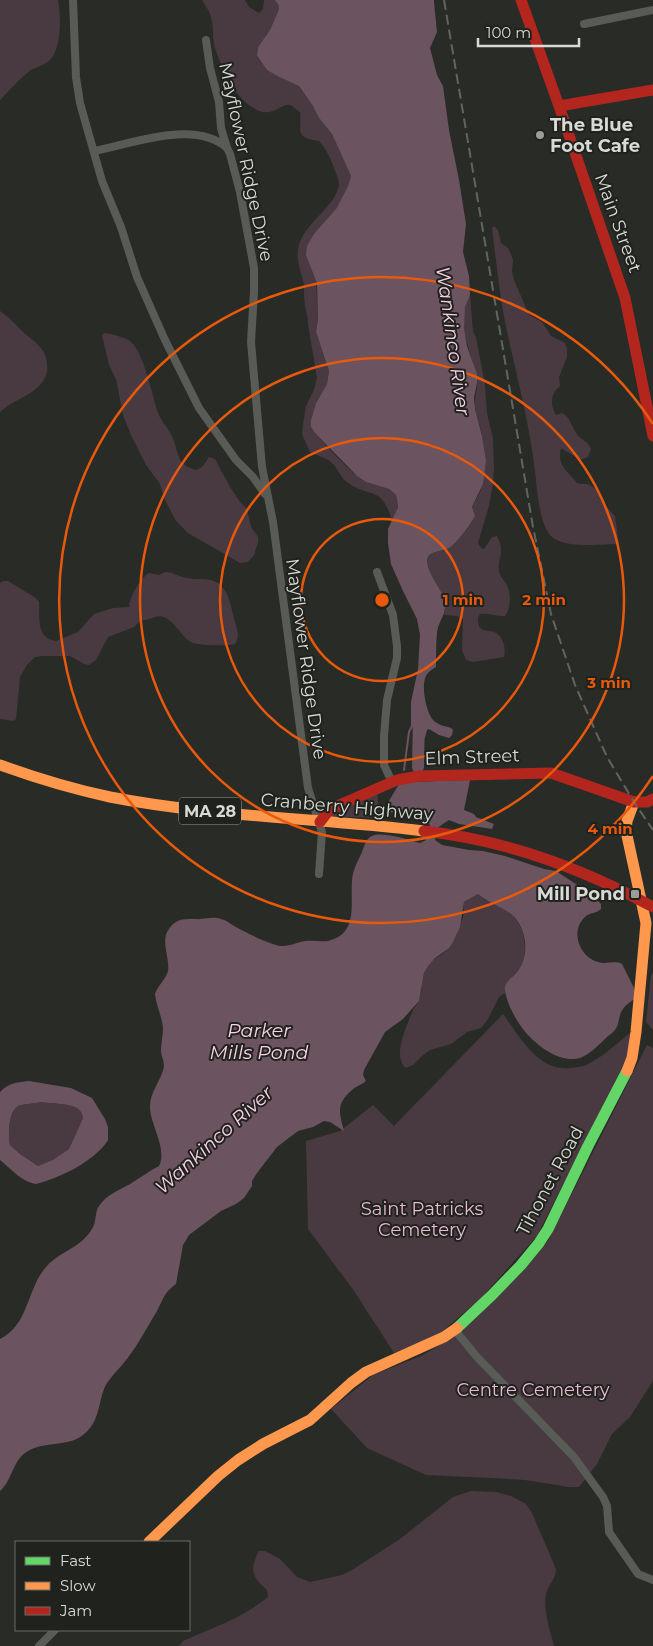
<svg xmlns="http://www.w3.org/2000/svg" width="653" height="1646" font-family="Montserrat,sans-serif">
	<rect width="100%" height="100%" fill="#292b27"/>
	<!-- green -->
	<path fill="#493a42" d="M0,0H58C61,16 62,49 49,61C44,65 36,67 31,70C19,79 10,90 0,100Z
		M202,0H245L249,7L259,13L263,9L264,0H275L279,6V9L270,30L258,47L257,57L267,70L277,76L298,85L313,106L319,118L332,134L351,176L348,186L336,209L329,219L316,279L318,319L316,332L329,371L327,384L316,403L311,420V427L315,433C327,446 351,474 365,481C376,487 393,486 397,498C400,506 395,514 392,520C380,483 371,500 347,482C340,477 339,470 333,464C327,457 317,456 310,452L302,434L303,425L306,406L314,390L317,378L308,324C308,317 306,312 305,305C304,299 304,292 304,286C302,273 296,262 298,249C301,225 336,207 339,185C339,180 337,175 335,171C332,160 326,149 319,141C294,137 302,133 300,112C297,110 293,106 290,105C281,103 273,118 257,110C234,98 223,71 215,48C212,38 214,27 211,17C210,11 205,6 202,0Z
		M494,226L498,230L501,243L508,248L511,254L513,260L512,272L514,280L529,315L542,322L551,336L565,343L567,348V357L559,377L560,386C550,394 550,405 556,415L562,413C572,419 570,425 577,434C582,442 586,438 591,449L588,457L580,460L563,449H561C556,464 568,472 577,483L581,484H588L596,489L604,504L615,516L619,544C601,544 567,549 552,537C538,525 537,482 534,464C528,416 515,370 505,322C499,291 496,259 492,228Z
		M470,295L473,332L476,337L485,385L487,413L493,439L494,466L493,483L489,506L478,543L481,548L484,549L492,537L497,536C506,553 497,557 499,571C500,577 504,580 507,585C511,594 511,608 505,616C499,617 489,613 480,614L478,618C478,633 484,629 494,632C504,637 506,648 504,657L473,662L466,660L462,650L463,619L457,616L444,615L445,609L427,564C429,546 441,555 450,547C458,541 471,525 475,516L472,507C476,500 481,491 483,483C484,472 484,447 482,436C481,426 476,417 475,407C474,398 478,389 477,380C473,353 453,322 470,295Z
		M0,311C9,317 15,324 23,332C34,342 47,348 47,365C48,374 45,380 39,386C28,397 12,401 0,412Z
		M105,333C114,335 127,337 133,344C145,358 152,395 158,413C161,421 168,428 172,436C179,452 176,466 197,470L203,466L209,457L215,459L230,487L240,502L247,509L251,527L258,537V542L254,555L248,562L240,563L188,533L176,521L164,498L160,484L146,465L131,435L123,415L116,379L109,365L102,335Z
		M165,572C174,572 179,577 187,578C195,580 203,578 211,580C228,585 230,603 234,618C236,627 241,635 235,644C227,646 195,646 189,641C182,636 174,621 164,617C156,614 150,621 141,620L134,627L108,637L96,660L89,665L84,664L70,656H42L35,657L27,665L20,677L16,719L13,721L0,719V583L3,581H8L36,598L39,602C40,619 36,638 56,641L78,632L94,614L113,608L130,607L129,604C133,592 139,580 149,573L159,575Z
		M377,785L379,818L322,816Z
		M478,894C481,896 484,900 487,901C494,905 502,906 508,911C524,924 530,949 520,967C515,976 505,981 505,993L499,997L488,1019L481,1028L467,1032L451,1044L430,1050L422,1056L413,1065L406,1068C391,1056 408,1024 413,1010C414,1007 418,1004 419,1000C423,989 421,977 427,966C433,958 442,956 448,949C451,946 462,922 463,917C464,912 463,907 464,902Z
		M653,973V1030L646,1022L651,975Z
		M503,1014C520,1037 538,1072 571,1068C576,1067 582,1067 586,1065C602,1058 616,1044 630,1033L629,1048L623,1071L597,1117L537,1236L480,1299L437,1336L394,1353L354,1291L308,1229L306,1141L340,1131L373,1105L394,1126Z
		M647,1045L653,1048V1381L630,1417L612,1434L597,1464L579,1487H569L525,1480L491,1478L426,1475L367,1448L331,1409L373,1375L421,1356L451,1339L520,1274L548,1241Z
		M42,1102C54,1105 82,1101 83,1118L69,1149L53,1161L38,1166L20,1154L10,1145C8,1135 8,1112 18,1106C26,1103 35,1104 42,1102Z
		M471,1491L496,1492L511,1496L526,1504L532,1513L556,1569C556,1580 548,1584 546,1594C543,1611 550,1630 554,1646H179L183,1641C212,1628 244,1617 268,1597L267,1590C252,1577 249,1570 259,1551H265L280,1559L297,1577L310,1582L342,1575L352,1570L400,1539L453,1497Z"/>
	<!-- water -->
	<path fill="#6b5360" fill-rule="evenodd" d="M275,0H434V2L437,32L430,48L437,75L443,86L449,130L459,180L466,224L463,252L469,276L470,295L465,307L464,328L467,346L477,374V383L474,398L475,409L482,436L486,461L483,484L472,507L475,516C472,523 455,545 449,548C442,552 432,550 428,557C423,568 441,588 444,599C448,614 439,619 437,632C436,643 436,655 436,667C433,669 429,671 427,674C420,684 426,712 433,720C438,725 444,726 451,728L453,730L452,735L449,738L439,735L429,729L427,730L425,738L422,739L420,737L418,727H411V702L418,669L420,635L417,619L403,591L391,564L388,543V529L398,507L397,498L395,494L389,489L366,482L357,476L315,433L311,427V420L316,403L327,384L329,371L316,332L318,319L317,283L306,255L307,246L314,234L336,209L348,186L351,176L332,134L319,118L313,106L299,86L277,76L267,70L257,56L258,47L270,30L279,9V6Z
		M470,780L464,810L474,814L476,817L494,824L492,829L459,824L449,820L437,828L435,840L442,845L469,850L483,851L505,856L544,869L556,871L591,894L601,904V909C596,914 589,912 584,918C570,932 580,957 598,962C606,965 614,960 622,964L636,992L637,996C633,1001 626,1004 623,1009C618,1015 620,1024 615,1030C613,1033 609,1035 607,1037C599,1045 590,1054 580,1058C563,1063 543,1050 532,1039C521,1030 506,1004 505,990C504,982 512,978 517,972C525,962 527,948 524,936C516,906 496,910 478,894L464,902L460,927L452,944L448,949L435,958L428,966L424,973L419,1001L403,1019L385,1032L364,1070L363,1075L366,1081C362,1085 356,1086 352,1090C336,1104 339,1112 344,1131L330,1122L324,1121L313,1127L298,1131L277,1147L257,1173L252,1181V1186L244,1198L236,1204L221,1211L189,1235L183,1245L176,1284C163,1294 164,1298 157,1311C146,1329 136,1349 122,1365C116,1372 107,1381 104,1389C99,1402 99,1417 90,1428C73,1450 49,1439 28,1451C13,1459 12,1481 0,1491V1339C29,1325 27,1288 46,1267C56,1255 72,1250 83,1240C88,1235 94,1228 95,1221C96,1216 96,1210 99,1206C106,1195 119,1190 130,1184C140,1178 149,1171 159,1166C168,1149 149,1123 150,1106C150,1091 162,1080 164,1066C164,1060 161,1056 161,1051C161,1043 163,1035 163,1028C162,1016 156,1005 155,994C158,985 166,979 168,971C170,958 160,940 169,929C176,919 182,919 195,919C204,920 211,916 221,919C226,920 229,923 234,926C243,931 274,947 283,946C290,946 298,942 305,941C313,940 321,942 328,941C359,934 350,903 352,880C353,869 358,861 362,852C364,847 366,838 372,836C382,831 409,840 420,843L426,840L430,825L422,817L383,811L399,784L407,782Z
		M29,1081L71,1088L92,1098L105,1119L108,1127V1140C95,1161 60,1178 36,1184C22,1182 11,1169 0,1160V1092C8,1083 18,1082 29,1081ZM42,1102C54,1105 82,1101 83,1118L69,1149L53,1160L38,1166L20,1154L10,1145C8,1135 8,1112 18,1106C26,1103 35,1104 42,1102Z"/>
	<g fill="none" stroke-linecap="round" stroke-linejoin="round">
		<!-- stream -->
		<path stroke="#6b5360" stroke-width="2" d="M404,770L409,732L412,726"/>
		<!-- river -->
		<path stroke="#6b5360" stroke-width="12" d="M418,767L419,714"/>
		<!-- street -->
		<path stroke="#595b57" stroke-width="8" d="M73,0L76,77L80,103L102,181L121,227L137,277L165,340L199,408L236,460L253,477L265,494
			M584,24L653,10
			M206,40L210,68L219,102L221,128L227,148L230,154L240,192L254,268V291L251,342L262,467L273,522L308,788L322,832L319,874
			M94,151C131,144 195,119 227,148
			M377,572L393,615L397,646V658L387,700L384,736V765L392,782
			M454,1329L477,1357L574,1457L603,1497L607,1506L609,1532L638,1574L653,1580
			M39,1646L55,1630"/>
		<!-- fast -->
		<path stroke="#63d668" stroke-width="11" d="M457,1328L492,1295L521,1265L539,1243L548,1229L588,1146L627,1071"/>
		<!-- slow -->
		<path stroke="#ff974d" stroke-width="11" d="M0,765C36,778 72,789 110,797C213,817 319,818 424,831
			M627,1071L632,1058L636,1032L646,923L626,831L627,821L634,802
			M149,1542L218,1476L238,1460L263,1444L310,1420L351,1383L366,1372L444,1337L457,1328"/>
		<!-- jam -->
		<path stroke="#b3261e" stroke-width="11" d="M521,0L559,106L653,90
			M559,106L625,298L653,436
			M320,822L330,809L397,780L419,776L551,773L634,802H647L653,799
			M424,831C505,840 582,868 653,907"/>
		<!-- rail -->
		<path stroke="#636462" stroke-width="2" stroke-dasharray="10 5" stroke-linecap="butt" d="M444,0L533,527L551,614L575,685L607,757L634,802L653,830"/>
	</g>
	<!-- distance rings -->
	<g fill="none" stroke="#e8590c" stroke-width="2.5">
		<circle cx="382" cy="600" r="81"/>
		<circle cx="382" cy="600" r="162"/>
		<circle cx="382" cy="600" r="242"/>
		<path d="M653 776A323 323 0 1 1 653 424"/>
	</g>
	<!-- markers -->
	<g fill="#9b9d99" stroke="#1f221d" stroke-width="2">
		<circle cx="540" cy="135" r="5"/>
		<rect x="630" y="889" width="10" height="10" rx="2.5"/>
	</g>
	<g text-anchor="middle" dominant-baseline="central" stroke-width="4" stroke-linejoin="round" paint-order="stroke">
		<!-- shield labels -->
		<rect fill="#1f221d" stroke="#a0a39f" stroke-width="1" x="179" y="797.5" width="62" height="27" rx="4"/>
		<g font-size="16" font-weight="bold" fill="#d8dad7">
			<text x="210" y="811">MA 28</text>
		</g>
		<!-- poi labels -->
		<g font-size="18" font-weight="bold" fill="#d8dad7" stroke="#1f221d" text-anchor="start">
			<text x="550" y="125">The Blue<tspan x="550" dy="21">Foot Cafe</tspan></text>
			<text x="625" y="894" text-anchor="end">Mill Pond</text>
		</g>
		<!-- street labels -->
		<g font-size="18" fill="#d8dad7" stroke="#1f221d">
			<text transform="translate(246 162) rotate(78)">Mayflower Ridge Drive</text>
			<text transform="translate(618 223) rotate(70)">Main Street</text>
			<text transform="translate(306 659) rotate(82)">Mayflower Ridge Drive</text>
			<text transform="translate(472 757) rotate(-2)">Elm Street</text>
			<text transform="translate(347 807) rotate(5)">Cranberry Highway</text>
			<text transform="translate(550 1181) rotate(-62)">Tihonet Road</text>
		</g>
		<!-- park labels -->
		<g font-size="18" fill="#ebb8d5" stroke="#1f221d">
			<text x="422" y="1209">Saint Patricks<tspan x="422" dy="21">Cemetery</tspan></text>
			<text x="533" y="1390">Centre Cemetery</text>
		</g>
		<!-- water labels -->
		<g font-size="19" font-style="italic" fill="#fad0e7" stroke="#1f221d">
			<text transform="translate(453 341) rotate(82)">Wankinco River</text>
			<text x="259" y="1030">Parker<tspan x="259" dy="22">Mills Pond</tspan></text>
			<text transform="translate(214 1140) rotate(-42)">Wankinco River</text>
		</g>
	</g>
	<circle cx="382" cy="600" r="8" fill="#e8590c" stroke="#1f221d" stroke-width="2.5"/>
	<g font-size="15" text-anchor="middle" font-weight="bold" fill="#e8590c" stroke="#1f221d" stroke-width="4" stroke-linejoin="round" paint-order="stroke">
		<text x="463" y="605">1 min</text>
		<text x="544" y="605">2 min</text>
		<text x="609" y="688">3 min</text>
		<text x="610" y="834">4 min</text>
	</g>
	<!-- legend -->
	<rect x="15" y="1541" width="175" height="90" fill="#1f221d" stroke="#696c67"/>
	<rect x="25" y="1557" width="25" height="8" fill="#63d668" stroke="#696c67"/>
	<text x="60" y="1566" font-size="15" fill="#d8dad7">Fast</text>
	<rect x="25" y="1582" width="25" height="8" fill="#ff974d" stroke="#696c67"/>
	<text x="60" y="1591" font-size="15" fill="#d8dad7">Slow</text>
	<rect x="25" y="1607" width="25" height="8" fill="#b3261e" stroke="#696c67"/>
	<text x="60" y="1616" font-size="15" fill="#d8dad7">Jam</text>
	<!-- scale -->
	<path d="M478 38v8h101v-8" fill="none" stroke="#d8dad7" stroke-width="2.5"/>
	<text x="486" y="38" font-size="15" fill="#d8dad7" stroke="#1f221d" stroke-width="4" paint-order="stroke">100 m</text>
</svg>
